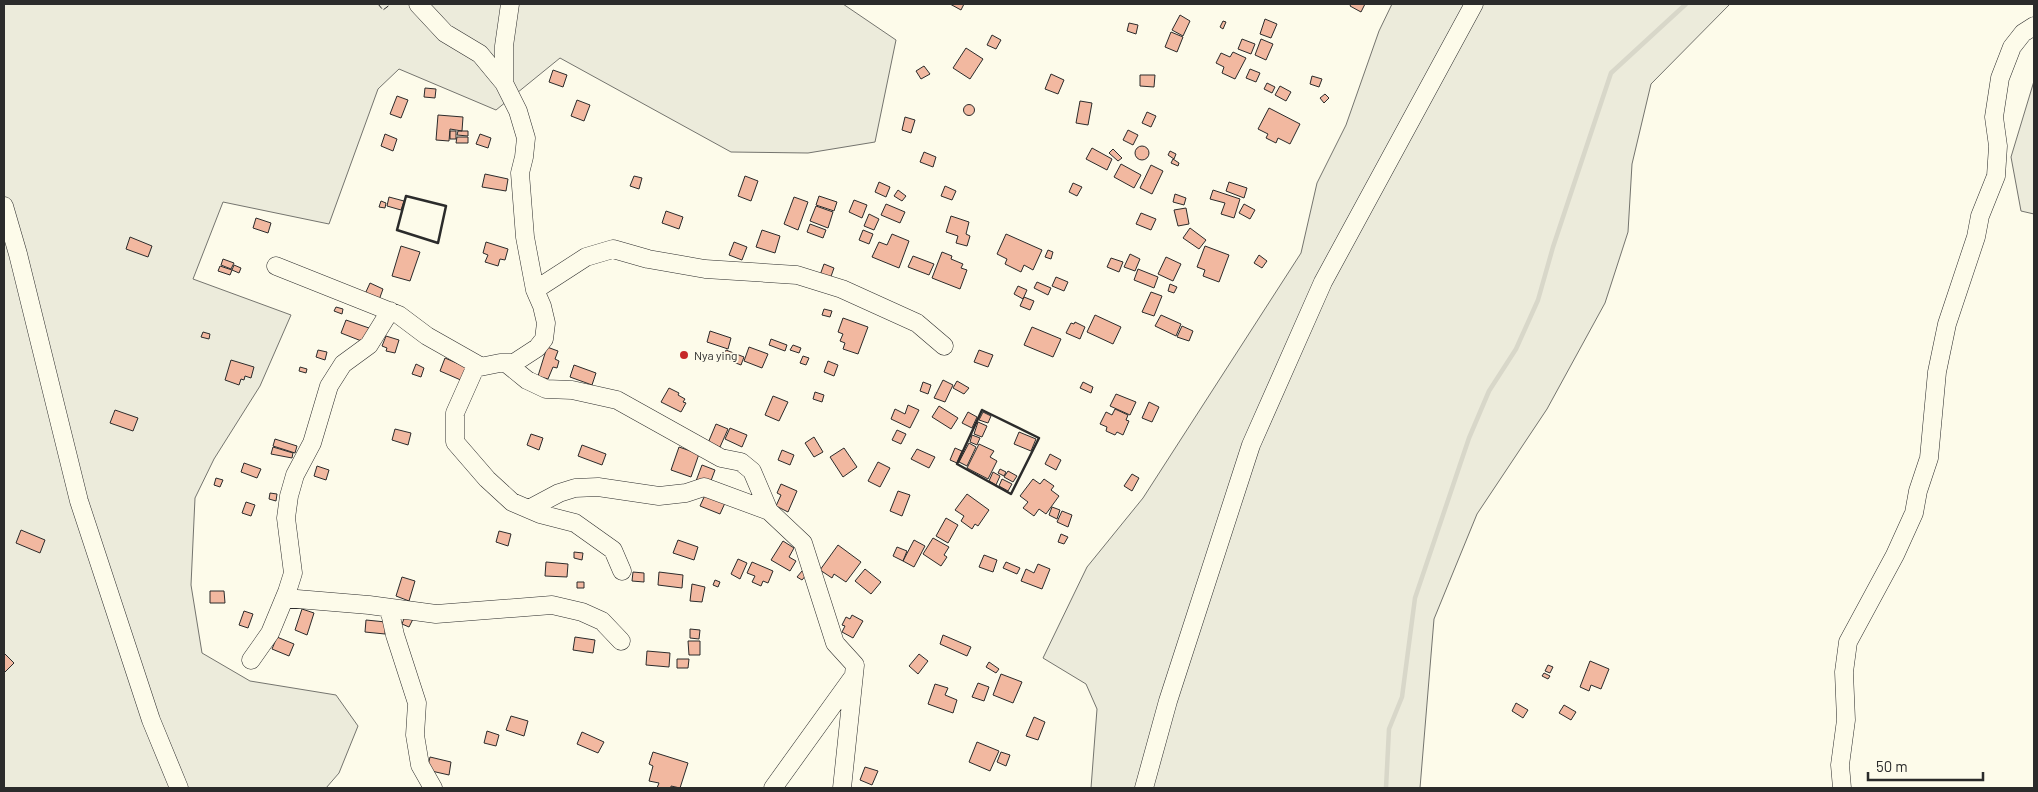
<svg xmlns="http://www.w3.org/2000/svg" width="2038" height="792" font-family="Barlow,sans-serif">
	<rect width="100%" height="100%" fill="#fdfbea"/>
	<!-- green -->
	<path fill="#ecebdb" stroke="#74746e" d="M4,4H843L896,40L875,142L808,153L731,152L560,58L496,110L399,69L378,89L329,224L223,202L193,279L291,315L260,386L214,459L195,498L191,585L202,653L250,681L336,695L358,726L339,773L326,788H4Z
		M1392,4H1730L1651,84L1632,164L1628,232L1605,303L1547,409L1477,514L1434,619L1420,788H1091L1097,709L1086,684L1043,658L1087,567L1143,498L1301,253L1317,183L1346,125L1379,31Z
		M2034,81V214L2021,211L2011,157Z"/>
	<g fill="none" stroke-linecap="round" stroke-linejoin="round">
		<!-- stream -->
		<path stroke="#d8d7c9" stroke-width="4.5" d="M1386,788L1389,729L1402,697L1415,598L1469,438L1489,391L1516,349L1538,300L1553,247L1611,73L1686,4"/>
	</g>
	<!-- building -->
	<path fill="#f2b8a0" stroke="#2b2b2b" d="M950,4H964L961,10Z
		M1351,4H1365L1361,12L1350,6Z
		M1180,15L1190,21L1183,36L1172,30Z
		M1265,19L1277,24L1271,38L1260,34Z
		M1223,21L1226,22L1223,29L1220,27Z
		M1129,23L1138,25L1136,34L1127,31Z
		M1171,32L1183,37L1177,52L1165,47Z
		M992,35L1001,40L996,49L987,45Z
		M1242,39L1255,44L1251,54L1238,49Z
		M1261,39L1273,44L1266,60L1255,55Z
		M966,48L983,59L970,79L953,68Z
		M1233,52L1246,58L1235,79L1222,73L1224,67L1216,63L1221,53L1230,57Z
		M924,66L930,74L921,79L916,71Z
		M1250,69L1260,73L1256,82L1246,78Z
		M553,70L567,75L563,87L549,82Z
		M1051,74L1064,80L1058,94L1045,89Z
		M1140,75H1155L1154,87L1140,86Z
		M1312,76L1322,79L1319,87L1310,84Z
		M1267,83L1275,87L1272,93L1264,89Z
		M1280,86L1291,92L1286,101L1275,95Z
		M425,88L436,89L435,98L424,97Z
		M1325,94L1329,98L1324,103L1320,98Z
		M397,96L408,100L401,118L390,114Z
		M577,100L590,105L584,121L571,116Z
		M1080,101L1092,103L1088,125L1076,123Z
		M963.5 110a5.5 5.5 0 1 1 11 0a5.5 5.5 0 1 1-11 0Z
		M1269,108L1300,124L1290,144L1278,138L1276,143L1266,138L1268,134L1258,129Z
		M1147,112L1156,116L1151,127L1142,123Z
		M438,115L463,117L462,131L450,129L449,141L436,140Z
		M905,117L915,120L911,133L902,130Z
		M1128,130L1138,135L1133,145L1123,140Z
		M450,131H456V139H450Z
		M458,131H468V136L457,135Z
		M385,134L397,139L393,151L381,146Z
		M480,134L491,138L488,148L476,144Z
		M457,137H468V143H456Z
		M1135 153a7 7 0 1 1 14 0a7 7 0 1 1-14 0Z
		M1092,148L1112,159L1107,170L1086,159Z
		M1113,149L1122,158L1118,161L1109,153Z
		M1170,151L1176,154L1174,159L1168,155Z
		M924,152L936,157L933,167L920,162Z
		M1173,159L1179,163L1178,166L1171,163Z
		M1121,164L1141,175L1134,188L1114,177Z
		M1151,165L1163,171L1152,194L1140,188Z
		M485,174L508,179L506,191L482,187Z
		M634,176L642,178L639,189L630,186Z
		M745,176L758,181L751,201L738,196Z
		M879,182L890,187L886,197L875,192Z
		M1229,182L1247,188L1244,198L1226,191Z
		M1073,183L1082,187L1077,196L1069,192Z
		M945,186L956,191L952,200L941,196Z
		M898,190L906,196L902,201L894,196Z
		M1213,190L1240,199L1234,218L1221,214L1225,203L1210,199Z
		M1175,194L1186,198L1184,205L1173,202Z
		M819,196L837,202L834,211L816,205Z
		M389,197L404,201L401,210L387,206Z
		M794,197L808,202L798,230L784,224Z
		M854,200L867,205L862,218L849,212Z
		M381,201L386,203L385,208L379,207Z
		M886,204L905,212L900,223L881,215Z
		M1244,204L1255,210L1250,219L1239,213Z
		M816,206L833,212L828,228L810,221Z
		M1186,208L1189,224L1178,226L1174,210Z
		M666,211L683,217L679,229L662,223Z
		M1141,213L1156,219L1151,230L1136,224Z
		M869,214L879,219L874,230L864,226Z
		M951,216L969,222L966,234L970,236L967,246L956,243L958,236L946,232Z
		M256,218L271,223L268,233L253,228Z
		M810,224L826,230L823,238L807,232Z
		M1190,228L1206,240L1199,249L1183,238Z
		M762,230L780,236L775,253L756,247Z
		M863,230L873,234L869,244L859,240Z
		M892,234L909,241L899,268L872,257L879,242L887,245Z
		M1006,234L1042,250L1033,270L1024,265L1021,272L1005,264L1007,259L997,254Z
		M130,237L152,246L148,257L126,249Z
		M486,242L508,249L505,260L500,259L498,266L485,262L488,255L483,253Z
		M734,242L747,247L742,260L729,255Z
		M401,246L420,252L410,281L392,276Z
		M1205,246L1229,255L1219,282L1203,276L1205,270L1197,267Z
		M1048,250L1053,252L1051,259L1045,257Z
		M942,252L952,256L951,259L963,264L961,268L967,270L960,289L932,278Z
		M1130,254L1140,259L1135,271L1124,267Z
		M1259,255L1267,261L1262,268L1254,263Z
		M913,256L934,264L929,275L908,267Z
		M1166,257L1181,264L1173,281L1158,274Z
		M1111,258L1123,262L1119,272L1107,267Z
		M223,259L234,263L231,269L221,265Z
		M824,264L834,268L829,282L819,278Z
		M234,265L241,268L239,273L232,270Z
		M220,266L232,270L230,275L218,271Z
		M1138,269L1158,277L1154,288L1134,280Z
		M1056,277L1068,282L1064,291L1052,286Z
		M1037,282L1051,288L1048,295L1034,288Z
		M370,283L383,289L379,300L365,294Z
		M1170,284L1177,287L1174,293L1168,291Z
		M1018,286L1027,290L1023,299L1014,294Z
		M1151,292L1162,296L1154,316L1142,312Z
		M1024,297L1034,301L1030,310L1020,306Z
		M336,307L343,309L342,314L334,311Z
		M824,309L832,311L830,317L822,315Z
		M1095,315L1121,327L1113,344L1087,332Z
		M1161,315L1181,324L1176,336L1155,326Z
		M843,318L868,327L858,354L843,349L845,343L840,341L843,334L838,332Z
		M346,320L369,328L364,342L341,333Z
		M1075,322L1085,327L1080,339L1066,333L1071,323L1074,324Z
		M1182,326L1193,331L1189,341L1177,337Z
		M1032,327L1061,339L1053,357L1024,345Z
		M710,331L731,338L728,349L707,342Z
		M203,332L210,334L209,339L201,337Z
		M386,336L399,340L395,353L386,351L387,348L382,346Z
		M771,339L787,345L785,351L769,345Z
		M793,345L801,348L799,353L790,350Z
		M547,347L558,351L555,359L559,361L557,368L553,367L548,379L538,376Z
		M749,347L768,354L762,368L744,361Z
		M318,350L327,352L325,360L316,357Z
		M726,350L744,357L741,365L723,358Z
		M979,350L993,355L988,367L974,362Z
		M803,356L809,358L806,365L800,363Z
		M445,358L468,368L463,381L440,371Z
		M231,360L254,367L251,378L245,376L244,380L241,379L239,385L225,380Z
		M828,361L838,365L834,376L824,372Z
		M416,364L424,368L421,377L412,374Z
		M574,365L596,373L592,385L570,377Z
		M300,367L307,369L306,373L299,371Z
		M943,380L953,385L945,402L934,398Z
		M957,381L969,388L964,394L953,388Z
		M923,382L931,385L928,394L920,391Z
		M1083,382L1093,387L1091,393L1080,388Z
		M669,388L679,393L678,395L685,399L683,402L686,403L681,412L661,402Z
		M815,392L824,395L822,402L813,399Z
		M1116,394L1136,402L1130,415L1110,406Z
		M773,396L788,402L779,421L765,415Z
		M1149,402L1159,407L1152,422L1142,418Z
		M908,405L919,410L910,428L891,419L895,409L905,414Z
		M939,406L958,418L951,429L932,417Z
		M1115,409L1128,415L1126,420L1129,421L1123,435L1117,432L1115,435L1106,431L1107,427L1100,424L1106,412L1112,415Z
		M115,410L138,418L133,431L110,423Z
		M968,412L977,417L972,428L962,423Z
		M983,412L991,416L988,423L979,420Z
		M978,422L987,426L982,437L974,434Z
		M716,424L728,429L720,447L708,443Z
		M730,428L747,435L742,447L725,439Z
		M395,429L411,433L408,445L392,440Z
		M897,430L906,434L901,444L892,440Z
		M1019,432L1036,439L1031,451L1014,444Z
		M531,434L543,438L539,450L527,445Z
		M972,435L980,438L977,445L970,442Z
		M814,437L823,452L814,457L805,443Z
		M275,439L297,446L295,453L273,446Z
		M969,443L976,447L967,466L959,462Z
		M979,444L994,451L990,457L997,461L988,479L967,468Z
		M582,445L606,454L602,465L578,456Z
		M273,447L293,453L292,458L271,454Z
		M679,447L699,454L691,477L671,470Z
		M844,448L857,467L843,477L830,457Z
		M955,448L962,451L957,463L950,460Z
		M917,449L935,457L929,468L911,459Z
		M782,450L794,455L790,465L778,460Z
		M1050,454L1061,460L1056,470L1045,464Z
		M878,462L890,468L880,487L868,481Z
		M244,463L261,469L257,478L241,472Z
		M702,465L715,470L709,486L696,481Z
		M317,466L329,470L326,480L314,476Z
		M1000,469L1006,472L1004,476L998,473Z
		M1008,471L1017,476L1013,482L1004,477Z
		M993,472L1000,476L996,485L989,481Z
		M1132,474L1139,478L1132,491L1124,486Z
		M216,478L223,480L220,487L214,485Z
		M1002,479L1012,484L1008,491L999,486Z
		M1033,479L1040,484L1044,479L1054,486L1051,490L1059,496L1046,514L1039,509L1034,516L1023,508L1028,502L1020,496Z
		M781,484L797,491L788,512L776,506L781,495L777,493Z
		M898,491L910,495L902,516L890,511Z
		M270,493L277,494L276,501L269,499Z
		M967,494L989,510L978,526L975,524L972,529L961,521L964,516L955,510Z
		M705,495L725,503L720,514L700,506Z
		M246,502L255,505L251,516L242,513Z
		M1052,507L1060,510L1057,519L1049,515Z
		M1062,511L1072,515L1068,527L1057,522Z
		M946,518L958,525L948,543L936,536Z
		M21,530L45,540L40,553L16,543Z
		M499,531L511,534L508,546L496,542Z
		M1061,534L1068,537L1064,544L1058,542Z
		M933,538L949,547L944,555L947,557L941,566L923,554Z
		M678,540L698,547L694,560L673,553Z
		M914,540L925,546L914,567L903,561Z
		M783,541L794,548L789,557L796,561L790,571L771,560Z
		M838,545L861,562L846,582L834,574L832,578L820,570Z
		M897,547L907,551L903,561L893,556Z
		M574,552L583,553L582,560L574,558Z
		M984,555L997,560L993,572L979,567Z
		M738,559L747,563L740,579L731,574Z
		M546,562L568,564L567,577L545,576Z
		M752,562L773,571L768,583L763,581L761,586L752,582L755,576L747,573Z
		M1006,562L1020,568L1017,574L1003,568Z
		M1038,564L1050,569L1042,589L1021,581L1026,569L1034,573Z
		M865,569L881,582L871,594L855,581Z
		M802,571L807,574L802,580L797,577Z
		M633,572L644,573V582L632,581Z
		M659,572L683,575L682,588L658,585Z
		M402,577L415,581L409,601L396,596Z
		M715,580L720,582L718,587L713,585Z
		M577,582H584V588H577Z
		M692,584L705,587L702,602L690,601Z
		M210,591H224L225,603H210Z
		M302,609L314,613L307,635L295,630Z
		M244,611L253,614L248,628L239,625Z
		M852,615L863,621L853,638L842,632L845,626L842,625L846,617L850,619Z
		M405,616L413,619L409,627L402,624Z
		M366,620L386,622L385,634L365,632Z
		M690,629L700,630L699,639L690,638Z
		M943,635L971,647L967,656L940,644Z
		M277,637L294,644L289,656L272,649Z
		M575,637L595,640L593,653L573,650Z
		M688,641H700V655H689Z
		M647,651L670,653L669,667L646,665Z
		M4,653L14,663L5,672L4,671Z
		M919,654L928,661L918,674L909,666Z
		M677,659H689L688,668H677Z
		M1590,661L1609,669L1601,689L1591,685L1589,691L1580,687Z
		M989,662L999,669L996,673L986,667Z
		M1548,665L1553,667L1550,673L1545,671Z
		M1544,673L1550,676L1548,679L1542,676Z
		M1001,674L1022,682L1013,703L993,695Z
		M978,683L989,687L984,701L972,697Z
		M935,684L948,688L945,695L957,700L953,713L928,704Z
		M1516,703L1528,710L1523,718L1512,711Z
		M1564,705L1576,712L1571,720L1559,713Z
		M511,716L528,721L524,736L506,730Z
		M1034,717L1045,722L1038,740L1026,736Z
		M487,731L499,735L496,746L484,743Z
		M582,732L604,742L598,753L577,744Z
		M977,742L999,751L990,771L969,762Z
		M653,752L688,763L680,788L671,786V788H657L659,783L649,781L653,766L649,764Z
		M1001,752L1010,755L1006,766L997,762Z
		M430,757L451,762L449,775L427,770Z
		M865,767L878,771L872,785L860,780Z"/>
	<g fill="none" stroke-linecap="round" stroke-linejoin="round">
		<defs>
			<path id="minor" d="M418,4L445,33L480,54L504,83
				M510,4L504,46V83L518,111L526,138L524,157L520,173L525,237L535,290L542,306L546,323L544,339L537,348L514,363H500L475,368L455,413V442L487,479L512,502L540,514L575,523L613,550L622,571
				M4,206L18,254L79,501L151,720L179,788
				M276,266L399,315L427,336L480,366
				M535,290L586,257L613,249L648,259L705,269L797,275L842,289L917,323L944,346
				M506,363L527,380L546,389L572,390L617,400L721,458L741,462L752,471L769,511
				M529,509L559,493L575,488L598,487L659,496L686,493L704,487L769,511L803,543L835,643L855,665L842,788
				M285,598L369,605L436,614L552,605L582,612L602,621L621,641
				M389,608L395,635L417,703L415,735L420,765L433,788
				M251,660L270,633L287,592L293,573L286,518L289,496L295,475L312,443L329,386L343,364L369,345L390,311
				M773,788L853,677
				M1144,788L1168,701L1251,445L1323,282L1474,4
				M1842,788L1840,765L1846,720L1844,672L1848,642L1895,555L1914,513L1918,491L1929,458L1937,372L1947,324L1976,237L1980,216L1996,176L1998,146L1994,117L2000,78L2012,47L2023,33L2034,26"/>
		</defs>
		<!-- minor casing -->
		<use href="#minor" stroke="#2b2b2b" stroke-width="19"/>
		<!-- minor -->
		<use href="#minor" stroke="#fdfbea" stroke-width="18"/>
		<!-- fence -->
		<path stroke="#2b2b2b" stroke-width="1" stroke-dasharray="6 2.5" stroke-linecap="butt" d="M378,4L383,10L391,4"/>
		<!-- wall -->
		<path stroke="#2b2b2b" stroke-width="2.5" d="M406,196L446,206L438,243L397,230Z
			M982,410L1039,438L1011,494L957,464Z"/>
	</g>
	<!-- markers -->
	<circle fill="#c62828" stroke="#fdfbea" stroke-width="2" cx="684" cy="355" r="5"/>
	<g text-anchor="middle" dominant-baseline="central" stroke-width="4" stroke-linejoin="round" paint-order="stroke">
		<!-- poi labels -->
		<g font-size="12" fill="#2b2b2b" stroke="#fdfbea" text-anchor="start">
			<text x="694" y="355">Nya ying</text>
		</g>
	</g>
	<!-- border -->
	<rect width="2038" height="792" fill="none" stroke="#2b2b2b" stroke-width="10"/>
	<!-- scale -->
	<path d="M1868 772v8h115v-8" fill="none" stroke="#2b2b2b" stroke-width="2.5"/>
	<text x="1876" y="772" font-size="15" fill="#2b2b2b" stroke="#fdfbea" stroke-width="4" paint-order="stroke">50 m</text>
</svg>
